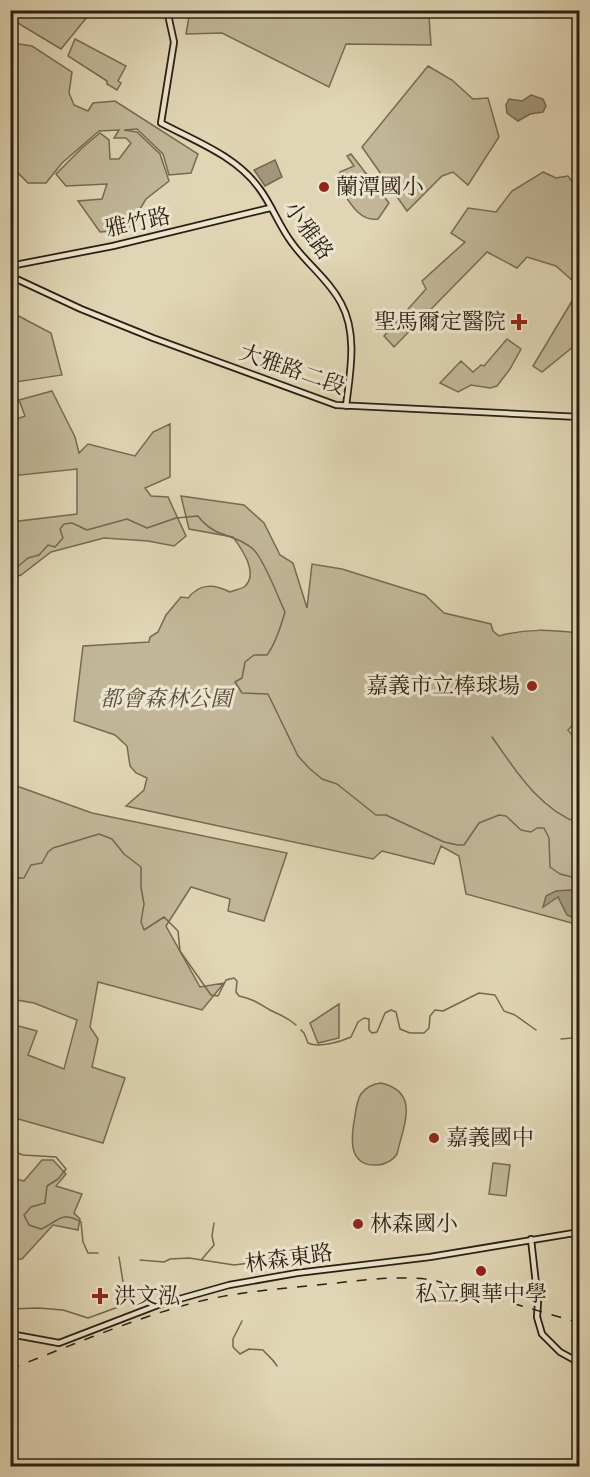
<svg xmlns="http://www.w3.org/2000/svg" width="590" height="1477" font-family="'Libre Bodoni','Noto Serif TC',serif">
	<rect width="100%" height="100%" fill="#e0d5b4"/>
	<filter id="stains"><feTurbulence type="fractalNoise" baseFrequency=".00333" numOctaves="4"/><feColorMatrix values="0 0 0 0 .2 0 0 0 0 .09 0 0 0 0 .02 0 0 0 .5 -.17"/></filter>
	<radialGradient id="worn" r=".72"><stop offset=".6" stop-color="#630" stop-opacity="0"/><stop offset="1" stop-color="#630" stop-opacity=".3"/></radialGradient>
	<!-- green -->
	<path fill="#c1b698" stroke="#766a54" stroke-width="1.5" d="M10,11L11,10L92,11L61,49L11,19Z
		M427,11L429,16L431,45L346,44L329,87L222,33L186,34L190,11Z
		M75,39L126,66L118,81L121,83L117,90L107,84V81L68,56Z
		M11,40L19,44L32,46L72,72L69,93L74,105L88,111L93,103L115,101L198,154L191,173L169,175L163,154L137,129L124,130L137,132L160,154L169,181L146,199L127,230L100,232L78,201L102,199L107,184L66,186L56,174L82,148L100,133L109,140L110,159H119L131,143L126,138H114L119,130L99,131L62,163L46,183H28L16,171L11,169Z
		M428,66L452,80L473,99L488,98L499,137L468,185L453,172L442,176L407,211L362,147Z
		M351,154L389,203L378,219C358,222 348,199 338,185L340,172L354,166L347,156Z
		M543,172L556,178L568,176L579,191V342L542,372L533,366L575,296L574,282L556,266L527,257L517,268L487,252L394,347L384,336L426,289L422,281L465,242L451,233L468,208L496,212L512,191Z
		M11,312L51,333L62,375L16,382V364L11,362Z
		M507,339L521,349L510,369L497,386L490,388L471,385L458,392L440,383L461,361L473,372L481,365L484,366Z
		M52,391L75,437L79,453L88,444L135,456L153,432L170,424V477L145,488L151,496L168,497L186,536L174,546L148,541L104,538L51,552L21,575L11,578V522L77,514V469L11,476V421L25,416L19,400Z
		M181,496L244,505L264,523L280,555L293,563L307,608L312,564L342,569L425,595L444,613L491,624L493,631L499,636C527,628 551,630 579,633V719L568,730L579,743V925L466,894L459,856L441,846L434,864L382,851L373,859L126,806L144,790L147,778L136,773L130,766L127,746L115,735L74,721L83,646L149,642L150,637L158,632L166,615L181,597L188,598C200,583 214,584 230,592C234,590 241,589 244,587C260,574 241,548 233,537L189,529Z
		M11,784L92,813L287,853L264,921L228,911L230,899L191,887L166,926L200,987L224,983L202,1010L98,982L90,1027L98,1039L92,1067L125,1078L103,1143L11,1117V1024L37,1031L28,1055L64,1069L77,1020L34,1003L11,999Z
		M339,1004V1038L318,1043L310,1023Z
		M381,1083C420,1092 404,1124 397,1154C393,1160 386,1164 378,1165C347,1167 351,1137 355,1116C356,1109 357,1100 361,1094C366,1087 373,1084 381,1083Z
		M42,1160H53L66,1174L56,1186L82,1194L74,1213L80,1219L78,1230L53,1225L22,1259L11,1260V1178L24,1181Z
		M493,1163L510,1165L506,1196L489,1194Z"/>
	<!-- water -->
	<path fill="#a3977c" stroke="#736751" stroke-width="1.5" d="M531,95L543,99L546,106L543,112L530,114L518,121L507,113L506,105L509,99L522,101Z
		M275,160L282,177L265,186L254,170Z
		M570,890L579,893V917L574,918L567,915L558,897L543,907L546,896L556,891Z"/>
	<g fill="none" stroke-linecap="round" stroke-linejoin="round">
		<!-- stream -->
		<path stroke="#736751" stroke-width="1.5" d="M10,573L28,558L39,555L48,545L55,547L63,538L60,529L64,524L72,523L87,530L127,519L147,528L176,518L198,516C215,539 235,533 253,549C264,559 278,597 285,612C281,626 276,643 267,655H254L245,662L242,678L235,682L242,693L268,694L298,756L309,768L322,779L337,784L376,815H386L444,842L458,845H464L479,823L499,815L506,816L521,830L531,832L537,828H544L549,838L550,867L560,874L580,879
			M492,737C516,771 539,809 580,824
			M10,866L19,878H24L31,865L42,863L48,852L53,848L99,834L112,839L124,854L141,867V887L144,904L141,922L144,930L164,917L178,931L180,951L211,995L218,996L226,980L234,978L237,981L236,992L239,996C253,999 258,1003 270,1010C280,1015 287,1017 296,1025
			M301,1030L304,1033L308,1043C319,1048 340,1042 351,1037L358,1022L364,1018L369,1019V1030L372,1033L377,1032L385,1013L391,1010L396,1012L400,1029L410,1033H424L429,1028L430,1016L435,1010L443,1011L479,993L495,995L504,1011L515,1015L536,1030
			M561,1039L572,1038L573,1021L580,1005
			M10,1150L23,1155L56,1157L66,1169L58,1179L47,1186L45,1203L31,1207L24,1215L29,1225L41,1229C58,1222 61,1210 81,1222L83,1242L88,1253H98
			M202,1259L214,1245L212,1236L214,1223
			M140,1260L164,1262L170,1259L189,1258L234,1265L259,1262L266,1265L270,1270
			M10,1309L38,1308L63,1310L88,1318L121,1306L125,1294L119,1257
			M242,1321L233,1339V1347L240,1354L249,1349L263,1350C268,1356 273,1359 277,1366
			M321,1460L328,1466"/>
		<defs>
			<path id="secondary" d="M167,10L174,42L161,123C195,141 236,156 259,188C272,205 279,226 292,243C307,264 329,280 341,303C358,334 350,373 346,406
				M10,266L113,246L270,208
				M10,276L81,309L153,338L336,405L580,417
				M531,1239L538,1302L537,1317L542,1334L560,1352L580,1363
				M10,1334L59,1343L158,1305L229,1285L297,1273L430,1257L580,1232"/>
		</defs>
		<!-- secondary casing -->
		<use href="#secondary" stroke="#2c1f10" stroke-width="8"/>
		<!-- secondary -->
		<use href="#secondary" stroke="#ebe4ce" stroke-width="4.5"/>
		<!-- rail -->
		<path stroke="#2c1f10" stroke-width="1.5" stroke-dasharray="10 10" stroke-linecap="butt" d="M10,1369C73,1345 141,1315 205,1300C246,1291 287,1288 328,1284C364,1280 398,1275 433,1280L580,1323"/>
	</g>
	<!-- markers -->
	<g fill="#8f2418" stroke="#ebe4ce" stroke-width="2">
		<circle cx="324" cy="187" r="6"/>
		<path d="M516 313h6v6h6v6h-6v6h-6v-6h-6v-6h6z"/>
		<circle cx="532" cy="686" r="6"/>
		<circle cx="434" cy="1138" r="6"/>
		<circle cx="358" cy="1224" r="6"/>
		<circle cx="481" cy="1271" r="6"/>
		<path d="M97 1287h6v6h6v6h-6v6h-6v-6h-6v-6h6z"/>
	</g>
	<g text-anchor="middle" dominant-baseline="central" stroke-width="6" stroke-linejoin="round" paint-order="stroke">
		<!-- poi labels -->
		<g font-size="22" fill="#2c1f10" stroke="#ebe4ce" text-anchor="start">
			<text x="336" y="187">蘭潭國小</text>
			<text x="506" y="322" text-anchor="end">聖馬爾定醫院</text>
			<text x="520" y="686" text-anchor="end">嘉義市立棒球場</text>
			<text x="446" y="1138">嘉義國中</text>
			<text x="370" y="1224">林森國小</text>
			<text x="481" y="1294" text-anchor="middle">私立興華中學</text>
			<text x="114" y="1296">洪文泓</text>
		</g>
		<!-- street labels -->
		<g font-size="22" fill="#2c1f10" stroke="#ebe4ce">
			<text transform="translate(138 223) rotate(-12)">雅竹路</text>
			<text transform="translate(308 231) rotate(54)">小雅路</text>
			<text transform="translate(292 370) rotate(19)">大雅路二段</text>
			<text transform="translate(289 1259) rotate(-8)">林森東路</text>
		</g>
		<!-- park labels -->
		<g font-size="22" font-style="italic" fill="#594c39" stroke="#ebe4ce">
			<text x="166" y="699">都會森林公園</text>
		</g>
	</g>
	<!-- margin -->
	<rect width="590" height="1477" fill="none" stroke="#e0d5b4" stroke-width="36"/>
	<rect x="12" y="12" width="566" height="1453" fill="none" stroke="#2c1f10" stroke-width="3"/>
	<rect x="18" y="18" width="554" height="1441" fill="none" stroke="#2c1f10" stroke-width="1.5"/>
	<rect width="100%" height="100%" filter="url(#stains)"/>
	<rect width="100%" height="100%" fill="url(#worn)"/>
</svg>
